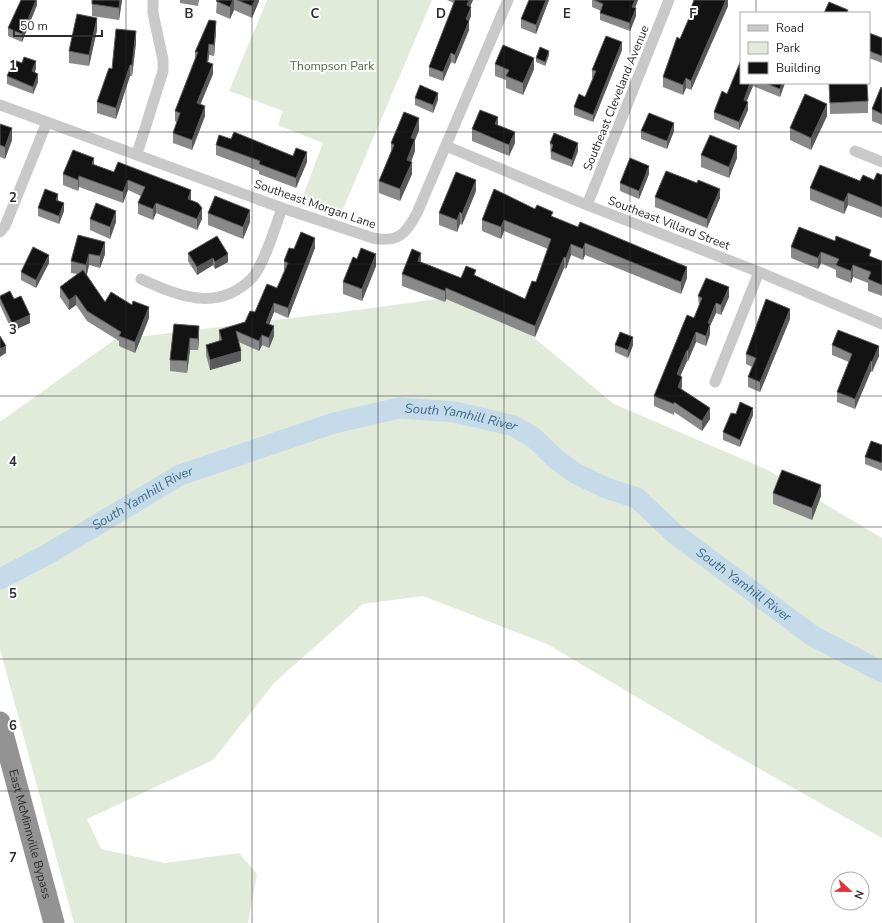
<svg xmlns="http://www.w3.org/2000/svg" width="882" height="923" font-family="'Nunito Sans',sans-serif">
	<rect width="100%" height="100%" fill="#fff"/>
	<!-- green -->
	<path fill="#e2ead9" d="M267,0H432L340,216L301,201L323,143L278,125L283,111L229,91Z
		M480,293L614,404L766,469L882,538V838L728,751L547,644L423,596L363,604L275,682L213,760L87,819L101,849L165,863L239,853L257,874L248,923H74L0,649V422L114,340L365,309Z"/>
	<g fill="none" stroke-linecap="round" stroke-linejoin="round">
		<!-- river -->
		<path stroke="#c6dbe9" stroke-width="21" id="s1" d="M0,579L48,554L180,475L334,423L399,408L455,412L514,426L534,438L557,460L575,473L606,488L637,498L675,534L813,636L882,672"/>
		<!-- street -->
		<path stroke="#c9c9c9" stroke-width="11" d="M0,105L282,208L373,238C398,243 406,234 417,213L508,0
			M446,146L587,205L759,272L882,324
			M855,151L882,162
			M137,154L163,71V60L153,13V0
			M587,205L669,0
			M0,232L5,226L47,122
			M141,279C178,296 218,313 252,278C264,265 276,225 282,208
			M715,382L759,272"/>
		<!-- highway -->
		<path stroke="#939393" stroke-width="21" id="s2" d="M0,722L54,923"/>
	</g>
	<!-- wall -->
	<path fill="#898989" d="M37,0V5L22,42L8,36V28Z
		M122,0L119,20L92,16V4Z
		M180,0H199L198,6L180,3Z
		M217,0H259V1L252,18L234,10L230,19L216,13Z
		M447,0H473L470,6L471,16L469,21V30L455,64L451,62L443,81L429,76V67L454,3Z
		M549,0L536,34L521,28V19Z
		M592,0H638L635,8L636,16L630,31L600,20V13L601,11L592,7Z
		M728,0V6L691,90L686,88L683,95L663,87V77L691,13V8Z
		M97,30L89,66L69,63V51Z
		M216,31L214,56L209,55L208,62L213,74L200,104L205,116L192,150L173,143V133L177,122L175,121V111L195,58V52Z
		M869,33L882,38V63L869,58Z
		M136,43L132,76H130L116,119L97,113V102L112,69Z
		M622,50L593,122L574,115V107L585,97L594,78H592V70Z
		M549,55L545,66L536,62V58Z
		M495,64L534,69L523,95L506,88V80L495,76Z
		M36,69L34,72L38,82L33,94L7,84V76Z
		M741,83H785L780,97L753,86L746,101L748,110L739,130L714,119V112L727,94Z
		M829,83L868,101V113L830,114Z
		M882,88V125L872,121V109Z
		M415,98L438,100L433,113L415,105Z
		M827,116L811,150L790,140V128Z
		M0,124L12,140L5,159L0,157Z
		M498,125L515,143L509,156L472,141V129Z
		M419,130L415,140V151L411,162L412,174L400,201L379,193V181L391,152V143Z
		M641,131H674L667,149L641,139Z
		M231,139L307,162L296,188L259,174V171L216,155V145Z
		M550,143L578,151L572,167L551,159Z
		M701,155L737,158L729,178L701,167Z
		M94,165L191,200L202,219L197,230L156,213L153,220L138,214V203L141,196L128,190L123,203L79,187L78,191L63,185V174Z
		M649,174L639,199L620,191V183Z
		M882,175V218L848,205L844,214L810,200V188L874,180Z
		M697,183L720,198L707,228L655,207V197Z
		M476,191L462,225L460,224L457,232L439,225V213Z
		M58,201L64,211L59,224L38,216V208Z
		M208,213L250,222L243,239L208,225Z
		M553,217L687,278L681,294L585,255L583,260L571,255L566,269L564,268L535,337L446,299L445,302L402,286V274L421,262L461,278L476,276L525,299L536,282L548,249L504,231L501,239L482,231V220Z
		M90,219L116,222L110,239L90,230Z
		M78,235L105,254L100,268L89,265L87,275L105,302L149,318L135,353L119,346V341L87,321L76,305L69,310L60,297V287L77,274L71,273V261Z
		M791,247L871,257L882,261V296L868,291V283L853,277L851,283L836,277V270L821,263L818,269L791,258Z
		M315,248L288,318L274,312L269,324L274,336L269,348L262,345L259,351L239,342L241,361L210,370L206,355V345L219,341V330L245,322L277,288L285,271H284V261L294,249Z
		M188,253L228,254V262L215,269L213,265L197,275L188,261Z
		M357,259L376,266L362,301L343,294V282Z
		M49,263L36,288L21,280V272Z
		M0,296L14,299L30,323L12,331L0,305Z
		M698,296L729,297L721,315L716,313L710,326V334L706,346L696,342L688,361H687L680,376L682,387L681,389L710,419L702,431L674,412V415L654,406V396L694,318L699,306Z
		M790,319L760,392L748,387V377L752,367L746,364V354Z
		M174,324L199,338L198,350H190L187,373L170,371V360Z
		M615,345H633L628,358L615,352Z
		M832,345L879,356L872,372L871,371L855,409L837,402V392L849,362L832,355Z
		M736,414L753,415L740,447L723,440V432Z
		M882,445V471L865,464V457Z
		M773,493L821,496L812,520L773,504Z"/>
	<!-- shaded-wall -->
	<path fill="#5a5a5a" d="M36,0H37V5L22,42V34Z
		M120,0H122L119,20V8Z
		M233,0H234V10L230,19V7Z
		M255,0H259V1L252,18V6Z
		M469,0H473L467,14V5Z
		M546,0H549L536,34V25Z
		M635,0H638L632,15V7Z
		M726,0H728V6L691,90V81Z
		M471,7V16L469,21V30L455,64V55L466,19Z
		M636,8V16L630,31V23Z
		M97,18V30L89,66V55Z
		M216,21V31L214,56V45Z
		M136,31V43L132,76V65Z
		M622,42V50L593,122V115Z
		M209,44V55L207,72V62Z
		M549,51V55L545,66V62Z
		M451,53V62L443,81V72Z
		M534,58V69L523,95V83Z
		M36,61V69L32,79V71Z
		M213,64V74L197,113V103Z
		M130,65V76L116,119V108Z
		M38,74V82L33,94V87Z
		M686,78V88L683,95V85Z
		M750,83H753V86L744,108V100Z
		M782,83H785L780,97V89Z
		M438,93V100L433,113V105Z
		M748,102V110L739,130V122Z
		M827,104V116L811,150V138Z
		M205,106V116L192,150V140Z
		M498,117V129L495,124Z
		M419,118V130L415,140V151L407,172V160L411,138Z
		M674,123V131L667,149V141Z
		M12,128V140L5,159V147Z
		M515,132V143L509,156V145Z
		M578,143V151L572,167V160Z
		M737,146V158L729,178V167Z
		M307,152V162L296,188V178Z
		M94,158V169L92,164Z
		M412,162V174L400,201V189Z
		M649,166V174L639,199V191Z
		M79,176V187L78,191V180Z
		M128,180V190L123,203V192Z
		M476,180V191L462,225V214Z
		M720,189V198L707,228V219Z
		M191,190V201L188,199Z
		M848,193V205L844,214V202Z
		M58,194V202L56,200Z
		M64,203V211L59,224V216Z
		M156,203V213L153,220V209Z
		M202,208V219L197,230V219Z
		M250,210V222L243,239V227Z
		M116,211V222L110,239V227Z
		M460,212V224L457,232V220Z
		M504,220V231L501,239V227Z
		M315,238V248L288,318V308Z
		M105,242V254L100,268V256Z
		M585,243V255L583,260V249Z
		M571,244V255L566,269V258Z
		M821,252V263L818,269V258Z
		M421,253V264L418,261Z
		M89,254V265L86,277V265Z
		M228,254V262L215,269V262Z
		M376,254V266L362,301V289Z
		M49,255V263L36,288V280Z
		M564,257V268L535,337V326Z
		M213,258V265L197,275V267Z
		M853,265V277L851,283V271Z
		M687,267V278L681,294V282Z
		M729,287V297L721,315V305Z
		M446,288V299L445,302V291Z
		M76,295V305L69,310V300Z
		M274,303V312L266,333V323Z
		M716,303V313L710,326V334L706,346V336L708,323Z
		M149,307V318L135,353V342Z
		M790,309V319L760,392V382Z
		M30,315V323L12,331V323Z
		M199,326V338L198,350V339Z
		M274,326V336L269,348V338Z
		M696,332V342L688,361V351Z
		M262,335V345L259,351V341Z
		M633,337V345L628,358V350Z
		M190,338V350L187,373V361Z
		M6,346V353L0,357V349Z
		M879,346V356L872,372V362Z
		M687,350V361L677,384V374Z
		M241,351V361L210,370V360Z
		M871,361V371L855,409V399Z
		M682,377V387L678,397V387Z
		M710,408V419L702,431V421Z
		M753,408V415L740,447V440Z
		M821,485V496L812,520V508Z"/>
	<!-- building -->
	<path fill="#131313" stroke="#5a5a5a" d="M21,0H36L22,34L8,28Z
		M92,0H120L119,8L92,4Z
		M217,0H233L230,7L216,1Z
		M237,0H255L252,6Z
		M455,0H469L467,5L471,7L466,19L469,21L455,55L451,53L443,72L429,67Z
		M529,0H546L536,25L521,19Z
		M594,0H635L632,7L636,8L630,23L600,13L603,4Z
		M694,0H726L691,81L686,78L683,85L663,77L677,37L680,39L693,9L691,8Z
		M829,2L848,10L847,13H824Z
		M77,14L97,18L89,55L69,51Z
		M209,20L216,21L214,45L209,44L207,62L213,64L197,103L205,106L192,140L173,133L180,113L175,111L198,52H195Z
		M116,29L136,31L132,65H130L116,108L97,102L109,68L112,69Z
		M869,33L882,38V56L869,51Z
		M606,36L622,42L593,115L574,107L579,94L585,97L596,71L592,70Z
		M503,45L534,58L523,83L506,76L509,70L495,64Z
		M540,47L549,51L545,62L536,58Z
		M24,57L36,61L32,71L38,74L33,87L7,76L14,60L22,63Z
		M741,60V83H750L744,100L748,102L739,122L714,112L722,91L727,94Z
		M765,83H782L780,89Z
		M829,83H867L868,101L830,103Z
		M420,85L438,93L433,105L415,98Z
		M881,87L882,88V114L872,109Z
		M805,94L827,104L811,138L790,128Z
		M480,110L498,117L495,124L515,132L509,145L472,129Z
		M404,112L419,118L411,138L415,139L407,160L412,162L400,189L379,181L394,145L391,143Z
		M649,113L674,123L667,141L641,131Z
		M0,124L12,128L5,147L0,145Z
		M234,132L293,156L296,148L307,152L296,178L259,164L260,161L216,145L219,135L231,139Z
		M554,133L578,143L572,160L551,151L553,145L550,143Z
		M710,135L737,146L729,167L701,155Z
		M73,150L94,158L92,164L114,172L118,162L191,190L188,199L198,203L202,208L197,219L156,203L153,209L138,203L145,187L128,180L123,192L79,176L78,180L63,174Z
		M630,158L649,166L639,191L620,183Z
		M820,165L860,181L863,175L874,180L877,173L882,175V207L848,193L844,202L810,188Z
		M666,171L697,183L698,180L720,189L707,219L655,197Z
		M456,172L476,180L462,214L460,212L457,220L439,213Z
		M45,189L58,194L56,200L64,203L59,216L38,208Z
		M494,189L535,209L537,205L553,212L551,216L578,227L580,222L687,267L681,282L585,243L583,249L571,244L566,258L564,257L535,326L446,288L445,291L402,274L412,249L421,253L418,261L461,278L466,266L476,270L474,275L525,299L532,281L536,282L551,239L504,220L501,227L482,220Z
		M215,196L250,210L243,227L208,213Z
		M96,203L116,211L110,227L90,219Z
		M799,227L835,241L836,236L871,250L869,256L882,261V285L868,279L871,272L853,265L851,271L836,265L839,259L821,252L818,258L791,247Z
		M301,232L315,238L288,308L274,303L266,323L274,326L269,338L262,335L259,341L236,331L241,351L210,360L206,345L222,340L219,330L245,322L250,311L255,312L267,284L277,288L288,263L284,261L289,248L294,249Z
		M78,235L105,242L100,256L89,254L86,265L71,261Z
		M217,236L228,254L215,262L213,258L197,267L188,253Z
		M33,247L49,255L36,280L21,272Z
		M361,248L376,254L362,289L343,282L353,257L357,259Z
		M83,270L105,302L111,292L132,305L133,301L149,307L135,342L119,336L121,332L87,311L76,295L69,300L60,287Z
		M706,278L729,287L721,305L716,303L708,323L710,324L706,336L696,332L688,351L687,350L677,374L682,377L678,387L710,408L702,421L674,402V404L654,396L687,315L694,318L702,298L698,296Z
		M10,291L14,299L21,296L30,315L12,323L0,298V296Z
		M766,299L790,309L760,382L748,377L756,358L746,354Z
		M174,324L199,326L198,339L190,338L187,361L170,360Z
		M838,330L879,346L872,362L871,361L855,399L837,392L852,354L832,345Z
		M620,332L633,337L628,350L615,345Z
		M0,336L6,346L0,349Z
		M740,402L753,408L740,440L723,432L731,413L736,414Z
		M871,441L882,445V463L865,457Z
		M782,470L821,485L812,508L773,493Z"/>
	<!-- grid -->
	<path fill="none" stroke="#2c2c2c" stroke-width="1" stroke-opacity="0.55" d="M126,0V923M252,0V923M378,0V923M504,0V923M630,0V923M756,0V13M756,83V923M0,132H882M0,264H882M0,396H882M0,527H882M0,659H882M0,791H882"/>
	<g text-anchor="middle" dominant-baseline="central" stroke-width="4" stroke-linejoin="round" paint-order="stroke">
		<!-- park labels -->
		<g font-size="12" fill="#4e663b" stroke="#fff">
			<text x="332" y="66">Thompson Park</text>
		</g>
		<!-- street labels -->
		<g font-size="12" fill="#2c2c2c" stroke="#fff">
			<text transform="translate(616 98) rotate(-68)">Southeast Cleveland Avenue</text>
			<text transform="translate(315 204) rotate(19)">Southeast Morgan Lane</text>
			<text transform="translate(669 223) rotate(21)">Southeast Villard Street</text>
			<text stroke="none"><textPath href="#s2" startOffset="116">East McMinnville Bypass</textPath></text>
		</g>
		<!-- water labels -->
		<g font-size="13" font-style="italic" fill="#3d6c8b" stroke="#fff">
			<text stroke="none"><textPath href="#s1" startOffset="500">South Yamhill River</textPath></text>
			<text stroke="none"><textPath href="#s1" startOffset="164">South Yamhill River</textPath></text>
			<text stroke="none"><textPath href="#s1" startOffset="836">South Yamhill River</textPath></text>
		</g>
	</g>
	<g font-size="13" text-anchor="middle" font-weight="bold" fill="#2c2c2c" stroke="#fff" stroke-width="4" stroke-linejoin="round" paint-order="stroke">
		<text x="189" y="18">B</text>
		<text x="315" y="18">C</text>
		<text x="441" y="18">D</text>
		<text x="567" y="18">E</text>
		<text x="693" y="18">F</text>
		<text x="13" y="70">1</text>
		<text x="13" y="202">2</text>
		<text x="13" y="334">3</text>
		<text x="13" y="466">4</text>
		<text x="13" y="598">5</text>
		<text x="13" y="730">6</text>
		<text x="13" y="862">7</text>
	</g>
	<!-- legend -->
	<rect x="740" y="12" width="130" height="72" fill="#ffffff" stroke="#ababab"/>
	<rect x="748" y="25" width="20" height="6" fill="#c9c9c9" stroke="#ababab"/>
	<text x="776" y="32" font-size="12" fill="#2c2c2c">Road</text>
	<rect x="748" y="42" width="20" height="12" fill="#e2ead9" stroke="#ababab"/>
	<text x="776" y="52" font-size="12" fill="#2c2c2c">Park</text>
	<rect x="748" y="62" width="20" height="12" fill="#131313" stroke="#ababab"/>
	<text x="776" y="72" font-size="12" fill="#2c2c2c">Building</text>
	<!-- north arrow -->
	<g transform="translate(850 891) rotate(112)"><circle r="19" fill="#ffffff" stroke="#ababab"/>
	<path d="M0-3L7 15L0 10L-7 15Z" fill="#e0313b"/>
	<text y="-6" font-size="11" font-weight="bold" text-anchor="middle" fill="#2c2c2c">N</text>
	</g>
	<!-- scale -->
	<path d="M14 30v6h88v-6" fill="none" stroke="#2c2c2c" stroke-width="2"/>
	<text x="20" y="30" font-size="12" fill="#2c2c2c" stroke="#ffffff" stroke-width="3" paint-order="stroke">50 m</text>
</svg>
